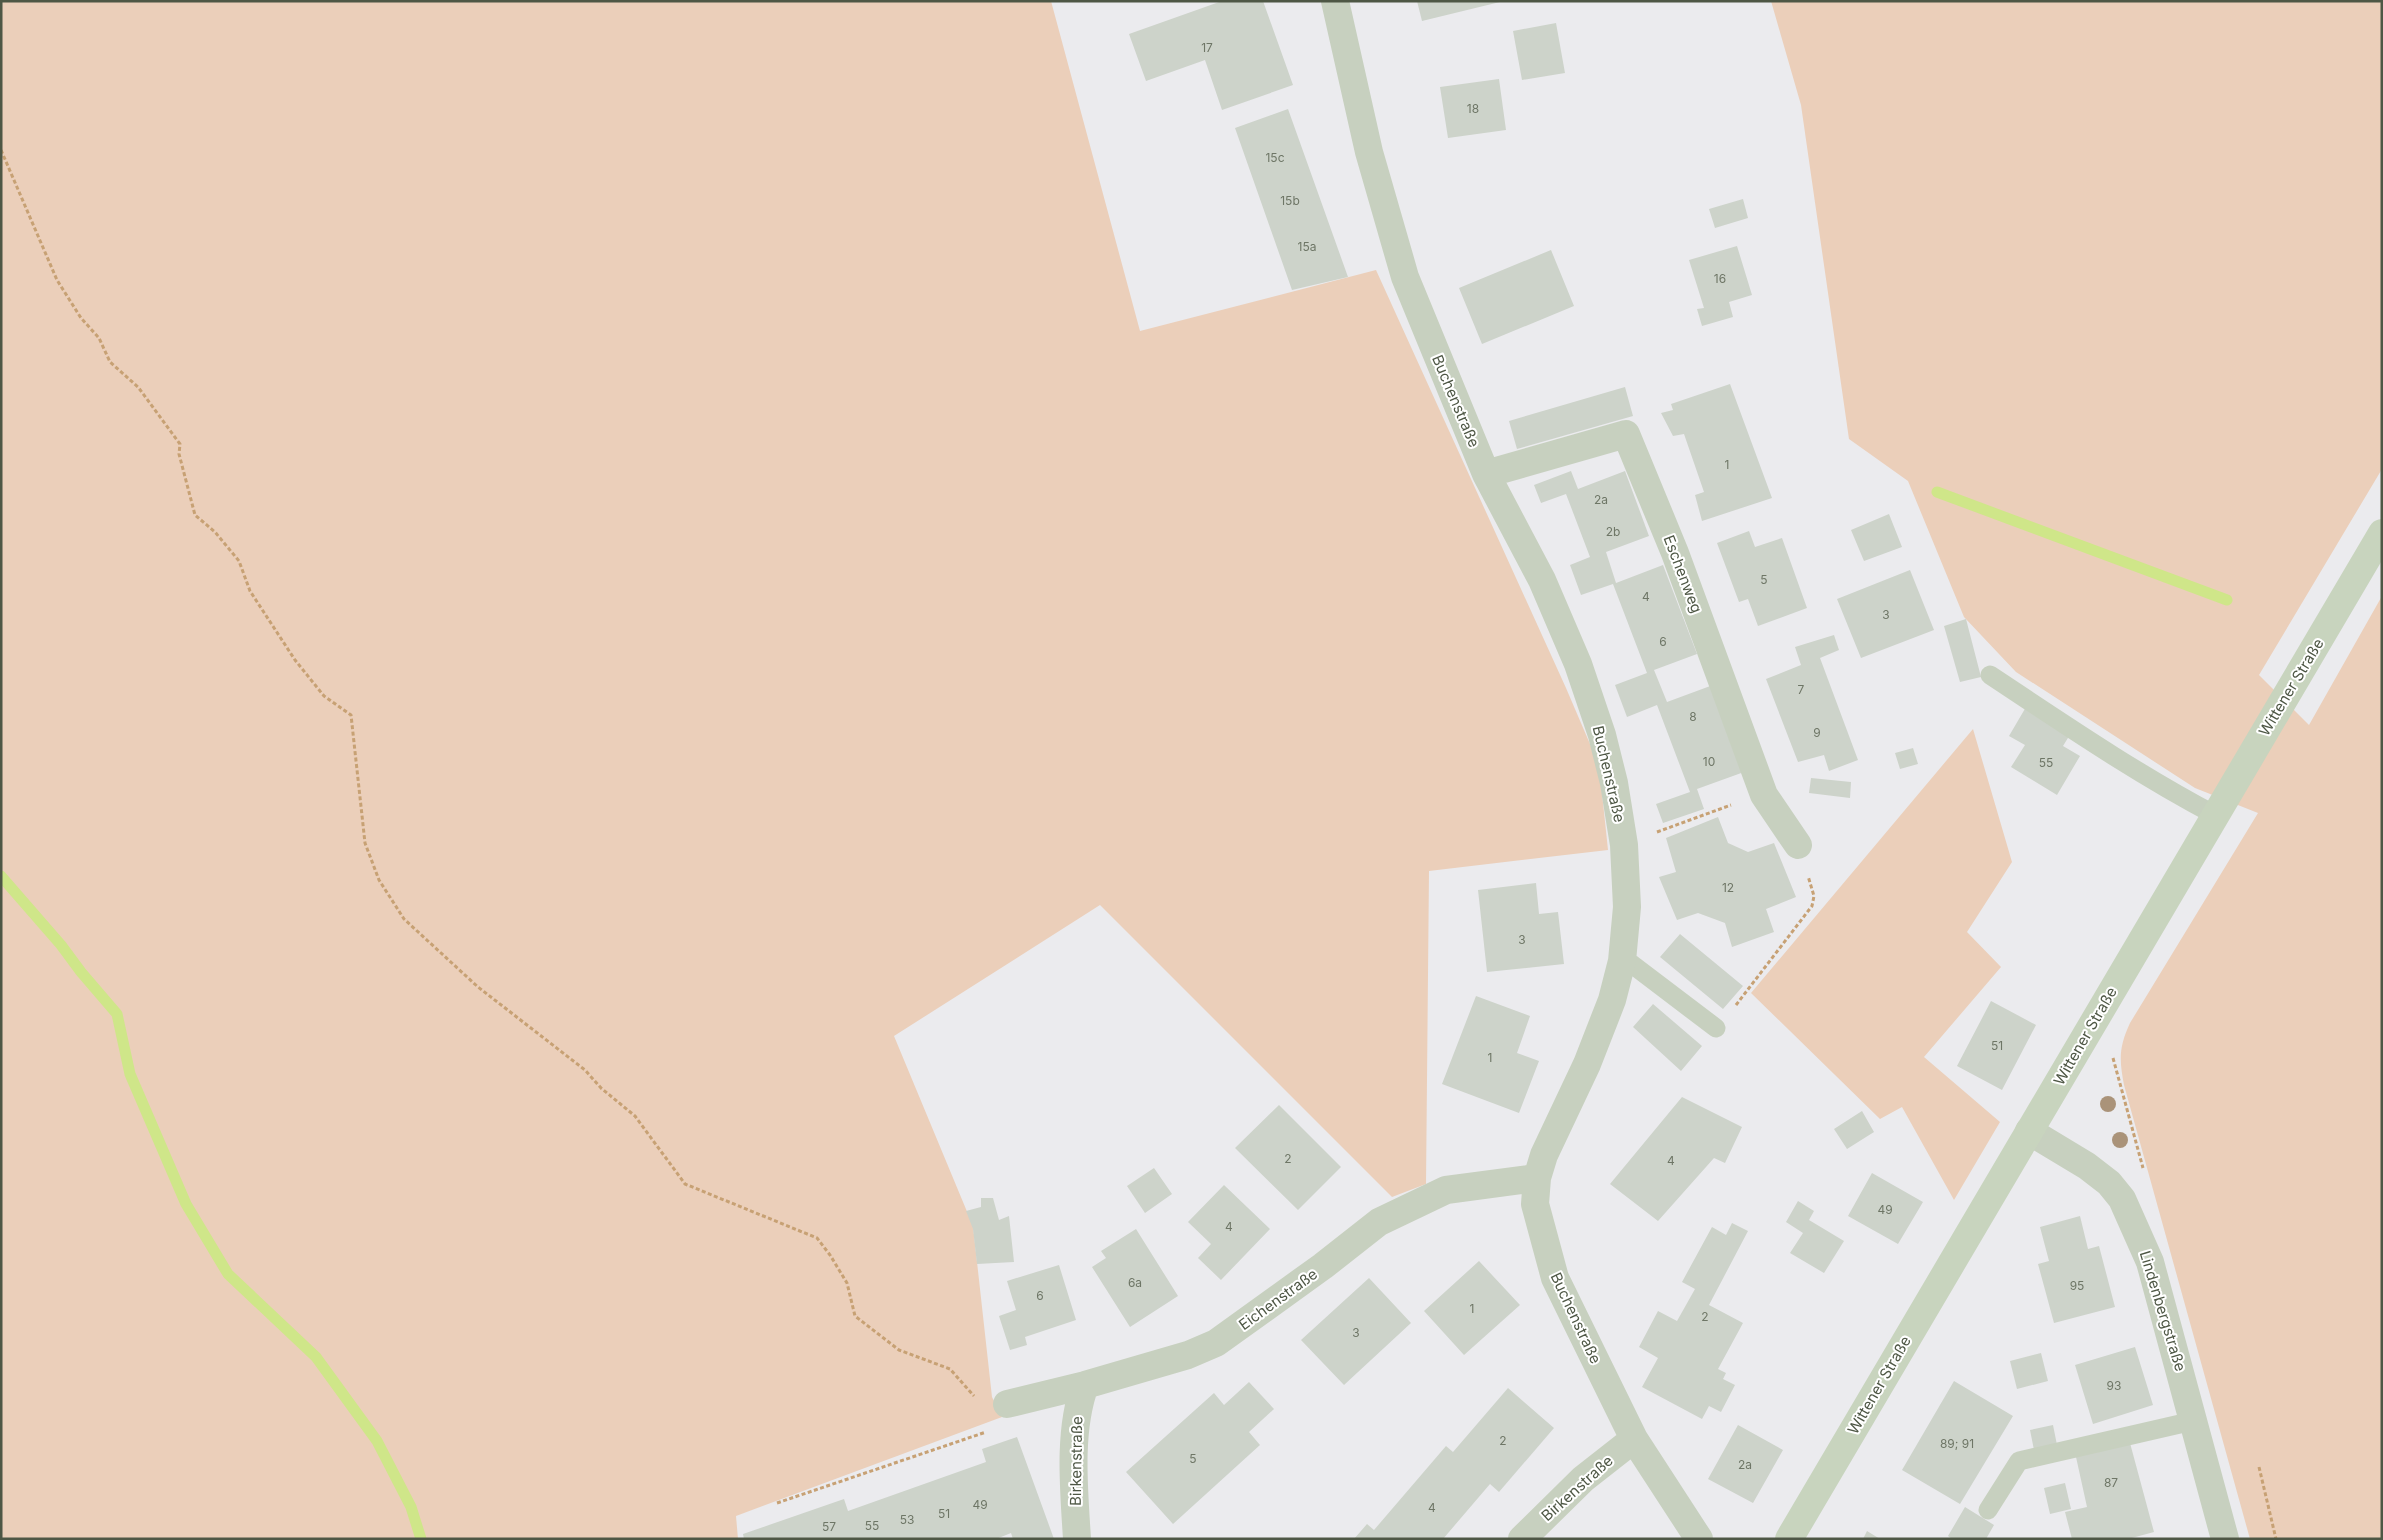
<svg xmlns="http://www.w3.org/2000/svg" width="2383" height="1540" font-family="Inter,sans-serif">
	<rect width="100%" height="100%" fill="#ebebee"/>
	<!-- green -->
	<path fill="#ebcfba" d="M1,1H1051L1140,331L1376,270L1566,688L1599,765L1608,850L1429,871L1426,1184L1392,1197L1100,905L894,1036L973,1226L992,1397L1002,1417L736,1516L738,1539H1Z
		M1771,1H2382V469L2259,675L2309,725L2382,596V1539H2250L2124,1085C2119,1059 2119,1047 2130,1023L2258,813L2195,788L2016,672L1964,617L1908,481L1849,439L1801,105Z
		M1973,729L2012,862L1967,932L2001,967L1924,1057L2000,1122L1954,1200L1902,1107L1880,1119L1751,993Z"/>
	<g fill="none" stroke-linecap="round" stroke-linejoin="round">
		<!-- stream -->
		<path stroke="#cfe689" stroke-width="11" d="M1937,492L2227,600
			M1,876L61,945L81,972L117,1014L130,1074L186,1204L228,1274L316,1357L377,1441L411,1507L421,1539"/>
	</g>
	<!-- building -->
	<path fill="#cdd3ca" d="M1222,1H1263L1293,85L1222,110L1205,60L1146,81L1129,34Z
		M1417,1H1500V2L1422,21Z
		M1556,23L1565,73L1522,80L1513,31Z
		M1499,79L1506,130L1448,138L1440,87Z
		M1288,109L1348,277L1292,290L1235,128Z
		M1743,199L1748,218L1715,228L1709,209Z
		M1737,246L1752,295L1729,302L1733,317L1702,326L1697,309L1704,308L1689,260Z
		M1551,250L1574,306L1482,344L1459,288Z
		M1730,384L1772,498L1702,521L1695,495L1704,492L1684,434L1673,436L1661,413L1673,410L1671,404Z
		M1625,387L1633,416L1517,449L1509,421Z
		M1571,471L1578,489L1625,471L1649,536L1606,552L1616,583L1663,565L1697,654L1654,670L1667,702L1713,685L1744,772L1697,789L1704,809L1663,823L1656,804L1690,792L1657,705L1627,717L1615,685L1647,673L1613,584L1581,595L1570,565L1590,557L1566,494L1541,503L1534,485Z
		M1889,514L1902,547L1864,561L1851,530Z
		M1749,531L1755,547L1782,538L1807,608L1758,626L1748,599L1739,602L1717,543Z
		M1910,570L1934,630L1861,658L1837,599Z
		M1966,619L1981,677L1960,682L1944,626Z
		M1834,635L1839,650L1820,658L1858,760L1829,771L1824,755L1798,762L1766,679L1801,665L1795,647Z
		M2026,707L2071,733L2063,746L2080,756L2057,795L2011,767L2025,745L2009,736Z
		M1913,748L1918,764L1900,769L1895,753Z
		M1811,778L1851,782L1850,798L1809,793Z
		M1718,817L1728,843L1748,852L1774,843L1796,897L1766,909L1774,932L1732,947L1725,923L1698,913L1677,920L1659,877L1676,872L1666,838Z
		M1536,883L1539,914L1558,912L1564,964L1487,972L1478,890Z
		M1680,934L1743,986L1723,1009L1660,957Z
		M1476,996L1530,1016L1517,1053L1539,1061L1519,1113L1442,1084Z
		M1991,1001L2036,1025L2002,1090L1957,1066Z
		M1653,1004L1702,1046L1681,1071L1633,1027Z
		M1682,1097L1742,1127L1725,1163L1714,1158L1658,1221L1610,1184Z
		M1279,1105L1341,1167L1298,1210L1235,1148Z
		M1862,1111L1874,1132L1847,1149L1834,1129Z
		M1154,1168L1172,1194L1145,1213L1127,1186Z
		M1872,1173L1923,1202L1898,1244L1848,1216Z
		M1224,1185L1270,1229L1221,1280L1198,1258L1211,1244L1188,1222Z
		M981,1198H993L999,1220L1009,1216L1014,1262L977,1264L973,1229L966,1211L981,1207Z
		M1798,1201L1814,1211L1809,1220L1844,1241L1824,1273L1790,1253L1803,1233L1786,1222Z
		M2080,1216L2088,1249L2099,1246L2115,1307L2054,1323L2038,1264L2049,1261L2040,1227Z
		M1732,1223L1748,1231L1709,1305L1743,1323L1718,1369L1726,1373L1723,1379L1735,1385L1721,1412L1709,1406L1702,1419L1642,1387L1658,1358L1639,1347L1658,1311L1677,1321L1695,1289L1682,1282L1712,1227L1726,1235Z
		M1136,1229L1178,1296L1130,1327L1092,1267L1106,1258L1101,1251Z
		M1479,1261L1520,1305L1464,1355L1424,1311Z
		M1059,1265L1076,1320L1025,1337L1027,1345L1010,1350L999,1316L1016,1310L1007,1281Z
		M1369,1278L1411,1323L1344,1385L1301,1340Z
		M2135,1347L2153,1405L2093,1424L2075,1365Z
		M2041,1353L2048,1381L2017,1389L2010,1361Z
		M1954,1381L2013,1416L1960,1504L1902,1470Z
		M1249,1382L1274,1409L1249,1432L1260,1445L1173,1524L1126,1472L1214,1393L1224,1405Z
		M1508,1388L1554,1428L1499,1492L1490,1484L1443,1539H1354L1367,1524L1374,1530L1446,1446L1453,1452Z
		M1738,1425L1783,1450L1753,1503L1708,1479Z
		M2053,1425L2057,1445L2034,1450L2030,1430Z
		M1017,1437L1054,1539H1013L1011,1533L996,1539H744L743,1534L844,1499L848,1511L986,1462L982,1449Z
		M2130,1443L2154,1532L2128,1539H2072L2065,1512L2087,1507L2076,1457Z
		M2065,1483L2071,1509L2050,1514L2044,1488Z
		M1965,1507L1994,1525L1986,1539H1952L1948,1536Z
		M1867,1531L1880,1539H1863Z"/>
	<g fill="none" stroke-linecap="round" stroke-linejoin="round">
		<!-- path -->
		<path stroke="#c7a174" stroke-width="3" stroke-dasharray="4 2.5" stroke-linecap="butt" d="M1,150L57,280L81,318L99,338L110,362L138,387L180,444L179,454L195,515L215,532L239,561L250,591L295,660L324,696L351,715L365,843L379,880L404,919L478,987L585,1070L601,1088L635,1116L685,1184L817,1238L830,1255L847,1283L855,1316L899,1350L950,1369L974,1396
			M1657,832L1731,805
			M1736,1005L1812,906L1814,896L1808,876
			M2113,1058L2143,1168
			M2259,1467L2276,1539
			M777,1503L986,1432"/>
		<!-- lane -->
		<path stroke="#c7d0bf" stroke-width="19" d="M1990,675C2064,724 2137,774 2215,815
			M1622,961L1633,965L1716,1028
			M1988,1510L2019,1461L2193,1421"/>
		<!-- street -->
		<path stroke="#c7d0bf" stroke-width="28" d="M1335,1L1369,152L1405,277L1486,474L1542,580L1578,664L1602,735L1614,783L1624,845L1627,907L1622,961L1612,1000L1587,1064L1544,1155L1537,1178L1535,1204L1555,1278L1634,1439L1699,1539
			M1486,474L1626,434L1675,553L1764,795L1798,845
			M2029,1131L2087,1166L2109,1183L2122,1199L2150,1262L2225,1539
			M1007,1404L1085,1385L1188,1355L1216,1343L1323,1266L1379,1222L1446,1190L1537,1178
			M1077,1539C1074,1490 1068,1431 1085,1385
			M1522,1539L1583,1479L1634,1439"/>
		<!-- secondary -->
		<path stroke="#c8d4be" stroke-width="28" d="M1789,1539L2382,533"/>
	</g>
	<!-- trees -->
	<g fill="#aa9379">
		<circle cx="2108" cy="1104" r="8"/>
		<circle cx="2120" cy="1140" r="8"/>
	</g>
	<g text-anchor="middle" dominant-baseline="central" stroke-width="4" stroke-linejoin="round" paint-order="stroke">
		<!-- number labels -->
		<g font-size="12" fill="#6e7666">
			<text x="1207" y="47">17</text>
			<text x="1473" y="108">18</text>
			<text x="1275" y="157">15c</text>
			<text x="1290" y="200">15b</text>
			<text x="1307" y="246">15a</text>
			<text x="1720" y="278">16</text>
			<text x="1727" y="464">1</text>
			<text x="1601" y="499">2a</text>
			<text x="1613" y="531">2b</text>
			<text x="1764" y="579">5</text>
			<text x="1646" y="596">4</text>
			<text x="1886" y="614">3</text>
			<text x="1663" y="641">6</text>
			<text x="1801" y="689">7</text>
			<text x="1693" y="716">8</text>
			<text x="1817" y="732">9</text>
			<text x="1709" y="761">10</text>
			<text x="2046" y="762">55</text>
			<text x="1728" y="887">12</text>
			<text x="1522" y="939">3</text>
			<text x="1997" y="1045">51</text>
			<text x="1490" y="1057">1</text>
			<text x="1288" y="1158">2</text>
			<text x="1671" y="1160">4</text>
			<text x="1885" y="1209">49</text>
			<text x="1229" y="1226">4</text>
			<text x="1135" y="1282">6a</text>
			<text x="2077" y="1285">95</text>
			<text x="1040" y="1295">6</text>
			<text x="1472" y="1308">1</text>
			<text x="1705" y="1316">2</text>
			<text x="1356" y="1332">3</text>
			<text x="2114" y="1385">93</text>
			<text x="1503" y="1440">2</text>
			<text x="1957" y="1443">89; 91</text>
			<text x="1193" y="1458">5</text>
			<text x="1745" y="1464">2a</text>
			<text x="2111" y="1482">87</text>
			<text x="980" y="1504">49</text>
			<text x="1432" y="1507">4</text>
			<text x="944" y="1513">51</text>
			<text x="907" y="1519">53</text>
			<text x="872" y="1525">55</text>
			<text x="829" y="1526">57</text>
		</g>
		<!-- street labels -->
		<g font-size="15" fill="#4e5745" stroke="#fff">
			<text transform="translate(1456 401) rotate(67)">Buchenstraße</text>
			<text transform="translate(1683 574) rotate(69)">Eschenweg</text>
			<text transform="translate(2291 687) rotate(-59)">Wittener Straße</text>
			<text transform="translate(1609 774) rotate(77)">Buchenstraße</text>
			<text transform="translate(2085 1036) rotate(-60)">Wittener Straße</text>
			<text transform="translate(1278 1299) rotate(-36)">Eichenstraße</text>
			<text transform="translate(2163 1311) rotate(73)">Lindenbergstraße</text>
			<text transform="translate(1576 1318) rotate(65)">Buchenstraße</text>
			<text transform="translate(1879 1385) rotate(-60)">Wittener Straße</text>
			<text transform="translate(1076 1461) rotate(-89)">Birkenstraße</text>
			<text transform="translate(1577 1488) rotate(-42)">Birkenstraße</text>
		</g>
	</g>
	<!-- border -->
	<rect width="2383" height="1540" fill="none" stroke="#4e5745" stroke-width="5"/>
</svg>
